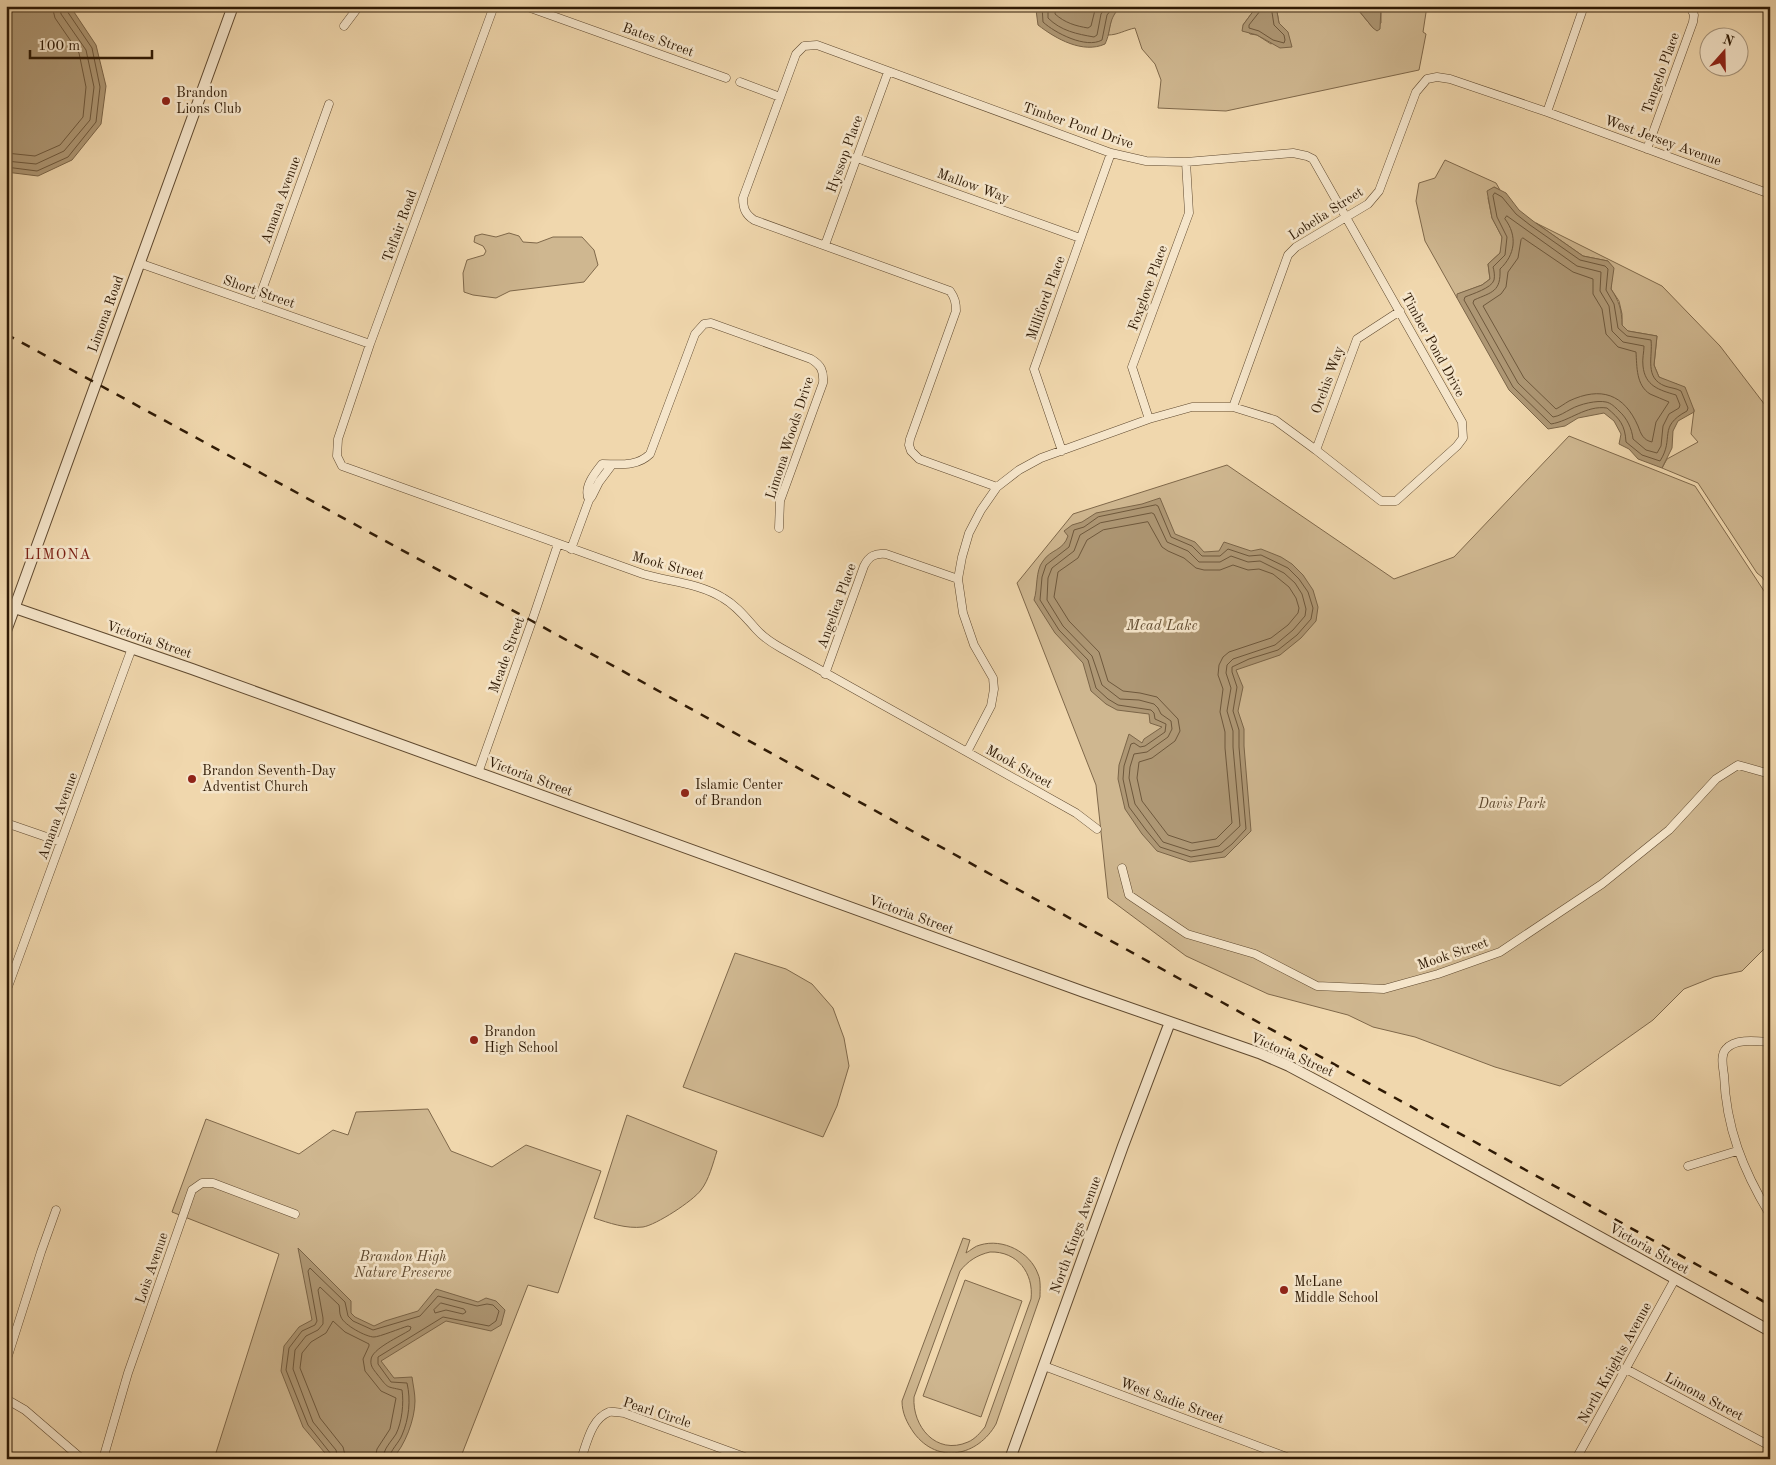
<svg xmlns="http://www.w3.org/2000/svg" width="1776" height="1465" font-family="'Old Standard TT',serif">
	<rect width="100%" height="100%" fill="#f0d7ad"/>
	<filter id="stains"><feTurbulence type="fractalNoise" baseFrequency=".004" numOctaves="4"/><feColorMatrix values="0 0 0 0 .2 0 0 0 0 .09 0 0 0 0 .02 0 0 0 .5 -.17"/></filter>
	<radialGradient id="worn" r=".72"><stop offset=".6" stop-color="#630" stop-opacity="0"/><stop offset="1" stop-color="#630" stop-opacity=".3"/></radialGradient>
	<!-- green -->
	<path fill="#cfb790" stroke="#7f684a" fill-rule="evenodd" d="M1122,6H1257L1243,25L1250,34L1257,35L1271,44L1288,32L1279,23L1276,6H1355L1373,28L1381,23V6H1427L1423,32L1426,34L1419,70L1226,111L1158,108L1161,80L1155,64L1142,49L1135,28C1125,30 1118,35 1108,35L1112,16Z
		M1445,160L1496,183L1500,190L1494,187L1488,198L1492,218L1502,237V245L1500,253L1488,264L1490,279L1482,285L1458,294L1457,298L1425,241L1416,201L1419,183L1435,178Z
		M1536,223L1662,286L1720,346L1765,405L1770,433V515L1768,518V543L1770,545V589L1762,577L1757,573L1698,483L1662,468L1667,459L1698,442L1691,434L1694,410L1677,384L1668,382L1659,377L1654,365L1657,336L1628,331L1622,325V314L1619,301L1611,289L1612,276L1608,261L1583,256Z
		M509,233L519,236L523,242L537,243L553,237H582L594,250L598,265L584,282L510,291L496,298L473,295L464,292L463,273L467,260L484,255L486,251L483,246L474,242L475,236L482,234L496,237Z
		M1569,436L1695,486L1770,600V943L1742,971L1714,977L1684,989L1653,1020L1560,1086L1495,1067L1415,1037L1373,1027L1348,1015L1268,994L1186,956L1108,898L1096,785L1017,583L1073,514L1227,465L1394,579L1454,557Z
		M735,953L786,969L812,984L833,1008L844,1038L849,1066L837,1106L823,1137L683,1087Z
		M428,1109L451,1151L492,1167L526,1145L601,1171L558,1293L528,1285L460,1459H214L279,1254L172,1212L206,1119L299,1154L333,1130L348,1135L356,1112Z
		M627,1115L717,1151C713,1163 709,1180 701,1190C693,1201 656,1225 643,1227C626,1229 609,1223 594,1218Z
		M963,1238L970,1240L966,1253C971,1250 975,1246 980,1245C1003,1238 1030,1252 1038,1274C1041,1280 1040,1290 1040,1297L996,1424C978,1456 938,1465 914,1433C907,1423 902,1413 902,1401ZM990,1252C1017,1251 1034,1273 1031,1299L985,1427C980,1433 975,1439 968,1442C936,1456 912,1426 914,1397L960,1271C968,1261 977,1255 990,1252Z
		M965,1280L1022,1301L981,1417L923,1396Z"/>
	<!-- water -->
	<path fill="#ae9774" stroke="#7b6548" d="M6,6H70L96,45L106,86L101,124L72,160L38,176L6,172Z
		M1037,6H1122C1107,18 1112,30 1105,44C1083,54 1056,39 1038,25L1036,10Z
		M1257,6H1276L1279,23L1288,32L1292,47L1280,48L1257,35L1242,31L1243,25Z
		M1355,6H1381L1380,29L1377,31L1373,28Z
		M1494,187L1506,193L1519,210L1533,221L1583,256L1608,261L1614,268L1611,289C1619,301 1622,310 1622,325L1628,331L1657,336L1654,365L1659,377L1685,387L1694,410V412L1678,421L1673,431L1672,448L1662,468L1638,459L1629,449L1619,444L1621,434L1614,421L1604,413L1578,418L1565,426L1548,429L1509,390L1457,298V294L1482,285L1490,279L1488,264L1500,253L1502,237L1492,218L1487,191Z
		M1160,498L1175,534L1195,542L1204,552L1219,551L1224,542L1251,551L1261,549L1281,557L1292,564L1303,575L1313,590L1318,607L1316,621L1301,638L1280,655L1236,670L1243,687L1238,711L1244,729V746L1251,831L1225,857L1190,862L1157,851L1142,834L1125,809L1118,779L1119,765L1129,734L1142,743L1144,739L1162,727L1150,723L1149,714L1117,710L1106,704L1091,691L1083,663L1055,633L1034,600C1038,588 1035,571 1043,561C1051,549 1063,551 1068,536L1064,531L1072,525L1082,522L1096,513L1142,504Z
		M298,1248L351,1301V1313L355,1317L374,1326L385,1321L418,1311L436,1289L478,1302L486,1298L496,1301L505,1310L501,1325L491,1331L446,1321L381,1361L394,1378L412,1377C413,1385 415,1393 415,1401C415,1419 405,1446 392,1459H330L303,1427L281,1371L284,1346L299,1327L312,1320Z"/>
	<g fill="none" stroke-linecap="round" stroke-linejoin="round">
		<!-- shore -->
		<path stroke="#6e583c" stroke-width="1" d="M1042,6L1043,22C1055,33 1086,49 1102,40L1107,15L1114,6
			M1048,6V18C1061,31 1077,34 1094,37L1097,35L1101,14L1106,6
			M1056,6L1055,14C1065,23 1076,26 1088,28L1091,26L1096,6
			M1261,6L1260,11L1249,25V28L1259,31L1273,40L1284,43L1285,40L1284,35L1274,25L1271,6
			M6,153L35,156L60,145L83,117L86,87L79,53L55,18L52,6
			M6,161L36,164L64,151L90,120L94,87L86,50L61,14L60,6
			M6,167L37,171L68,157L96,122L100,87L92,48L67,11L66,6
			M1495,193L1502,197L1516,214L1530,225L1580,260L1605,266L1608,269L1606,290L1614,304L1618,328L1627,336L1651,340C1653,357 1644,378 1665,386C1670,388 1676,388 1681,391L1688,408L1687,411C1657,427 1675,438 1660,461L1642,455L1626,442C1625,425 1620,419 1607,408C1586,405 1570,421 1551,424L1513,387L1464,300L1465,297C1472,294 1492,288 1494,280C1495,276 1494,270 1493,267L1505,255L1507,237L1497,217L1493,196Z
			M1507,216L1577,266L1601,272L1600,291L1609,306L1612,331L1623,342L1644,346C1644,352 1642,359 1643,366C1645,386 1659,390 1676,395L1680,405L1679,408L1669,414L1663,426L1661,446L1657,453L1646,450L1633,439C1632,429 1627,418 1619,411C1615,407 1611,403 1606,402C1597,400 1580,404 1571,409C1565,412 1560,416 1553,417L1518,383L1473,303L1474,300C1492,292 1501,292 1500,269C1515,255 1518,236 1505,219Z
			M1523,238L1573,272L1593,279V294L1602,309L1606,334L1618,347L1636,352C1637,367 1636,385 1650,394C1656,397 1663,399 1669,402L1656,422L1652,442C1643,440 1641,434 1638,426C1624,394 1601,386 1569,401C1564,404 1560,407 1556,409L1524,378L1483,306L1501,294L1506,287L1508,272L1518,258L1521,240Z
			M1156,505L1158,506L1171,537L1192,546L1202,556H1220L1228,549L1249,556L1261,555L1288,568L1299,579L1308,592L1313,608L1311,619L1297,635L1278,650L1249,659L1232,667V672L1237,687L1233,711L1239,730V747L1246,829L1232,844L1222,852L1191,857L1160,847L1146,830L1129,807L1123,779L1124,766L1131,744L1134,743L1140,747L1145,746L1165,732L1166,724L1155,719L1154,713L1151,710L1118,705L1108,699L1096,688L1088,660L1059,630L1040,600L1042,577L1046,565L1069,547L1074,530L1084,527L1098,517Z
			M1152,513L1154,514L1167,542L1188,551L1199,562H1220L1231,556L1248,562L1260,561L1284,573L1295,583L1302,594L1306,609L1305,616L1293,630L1275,645L1233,659L1227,665L1226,673L1231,688L1227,711L1233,731V747L1240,826L1219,846L1191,851L1163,842L1135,804L1129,778L1130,767L1134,754L1147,752L1168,737L1172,729L1171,721L1161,714L1158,708L1154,704L1139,700L1120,699L1102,685L1092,656L1063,626L1047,600L1048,578L1052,568L1074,551L1080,535L1100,523Z
			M1148,522L1162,547L1168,551L1184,558L1196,568L1204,570H1220L1233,565L1248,570L1259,569L1273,574L1289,587L1296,598L1299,608L1298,613L1288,625L1271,638L1229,652L1223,657L1219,665L1218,675L1223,689L1220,712L1225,732V748L1232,823L1216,839L1192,843L1168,835L1142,801L1137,778L1139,762L1152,758L1175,741L1180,731L1178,719L1157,697L1140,693L1123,691L1108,681L1099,652L1069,621L1054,597L1058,572L1078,558L1087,540L1103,530Z
			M441,1303L464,1309L466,1312L463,1314L446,1310L435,1313L434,1310Z
			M332,1459L331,1454L308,1425L286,1370L289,1348L302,1331L315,1325L317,1321L308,1271L310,1268L345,1302L348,1316L353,1321L373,1330L420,1316L438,1296L477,1306L487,1304L493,1305L499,1311L496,1321L489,1326L443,1317L378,1357V1364L391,1382L407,1383C411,1400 409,1419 402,1435C399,1443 390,1450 389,1459
			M338,1459L336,1450L313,1422L293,1369L295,1350L306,1336L318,1330L323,1324V1318L318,1290L320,1287L339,1305C340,1309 339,1313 341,1317C344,1325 366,1337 374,1337C379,1337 401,1328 408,1326L411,1327L410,1330C401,1336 371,1349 371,1360C370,1366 374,1370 377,1374C389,1389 385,1386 402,1390C404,1403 402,1422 396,1434C391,1442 383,1449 383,1459
			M346,1459L343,1447L320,1418L300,1368L302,1353L311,1342L326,1333L333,1321L345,1332L369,1344V1346L363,1359L365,1371L381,1391L396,1398L390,1429L377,1449L375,1459"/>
		<defs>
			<path id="minor" d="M494,6L370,344L338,439L337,456L342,466L643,574C670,582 699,583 723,598C737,606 746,618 756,629C763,637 772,643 781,648L1076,813L1097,829
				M525,6L726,78
				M344,26L359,6
				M740,82L780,97
				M1547,112L1584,6
				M1647,149L1693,22L1694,15L1690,6
				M857,158L1080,238
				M825,245L888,72
				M139,263L370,344
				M257,304L329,104
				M1233,407L1288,255L1296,247L1368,204L1379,191L1416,92L1427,79L1437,77L1450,79L1547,112L1770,194
				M1149,419L1132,367L1189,213L1186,162
				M1316,450L1357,339L1400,311
				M1062,451L1034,369L1111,153
				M589,500C583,488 594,474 602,464C619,464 637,467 650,454L695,334L704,324L711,323L811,359C821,365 824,371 823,383L780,501L779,528
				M571,549L589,500L592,496L599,482L611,466
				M825,674L864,566C869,556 875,553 886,554L958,579
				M967,752L991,706L994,689L993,678L974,645L963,613L958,579L962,557L969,533L981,510L997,487L1019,470L1041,458L1149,419L1192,407H1233L1275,420L1316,450L1381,501H1396L1457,446L1463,438L1462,422L1313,159L1307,156L1293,153L1186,162L1146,161L1111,153L817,45L804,46L796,54L743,198C743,208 745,214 754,220L950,291C955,298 956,303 956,311L910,439L909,445L911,451L919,459L997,487
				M478,773L532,621L558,544
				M6,823L61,842
				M1122,868L1129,895L1187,934L1255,954L1317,986L1384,989L1438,974L1500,952L1602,884L1669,830L1716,779L1738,765L1770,774
				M6,992L132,648
				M1770,1042C1757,1041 1735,1038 1726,1049C1720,1055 1723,1067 1724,1075C1726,1128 1743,1170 1770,1215
				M1688,1166L1737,1151
				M6,1362L41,1252L56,1210
				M1044,1366L1292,1459
				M1626,1369L1770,1446
				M6,1399L25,1410L82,1459
				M103,1459L128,1373L192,1190L202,1183H213L295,1214
				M581,1459C587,1443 591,1419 609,1412C613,1411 620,1413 624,1413L750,1459
				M1576,1459L1675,1279"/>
			<path id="tertiary" d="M15,608L192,669L1084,992L1259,1053L1289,1066L1334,1090L1770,1331
				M6,631L233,6
				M1010,1459L1123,1146L1170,1022"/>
		</defs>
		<!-- minor casing -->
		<use href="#minor" stroke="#5f492f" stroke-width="9"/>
		<!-- tertiary casing -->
		<use href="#tertiary" stroke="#5f492f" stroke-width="12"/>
		<!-- minor -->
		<use href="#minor" stroke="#f5e5ca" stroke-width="8"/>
		<!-- tertiary -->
		<use href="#tertiary" stroke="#f5e5ca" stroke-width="10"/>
		<!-- rail -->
		<path stroke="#2f1a05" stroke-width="2.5" stroke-dasharray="9 9" stroke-linecap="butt" d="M6,334L532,621L1770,1305"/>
	</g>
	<!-- markers -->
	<g fill="#8f2418" stroke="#f5e5ca" stroke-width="2">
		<circle cx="166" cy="101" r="5"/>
		<circle cx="192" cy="779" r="5"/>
		<circle cx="685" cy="793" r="5"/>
		<circle cx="474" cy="1040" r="5"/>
		<circle cx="1284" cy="1290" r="5"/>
	</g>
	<g text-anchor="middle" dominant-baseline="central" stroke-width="5" stroke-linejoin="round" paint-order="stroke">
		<!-- street labels -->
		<g font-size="14" fill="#2f1a05" stroke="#f5e5ca">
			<text transform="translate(658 40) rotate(20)">Bates Street</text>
			<text transform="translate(1661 73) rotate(-70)">Tangelo Place</text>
			<text transform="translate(1078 126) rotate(19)">Timber Pond Drive</text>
			<text transform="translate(1663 141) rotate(20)">West Jersey Avenue</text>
			<text transform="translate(845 154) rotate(-70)">Hyssop Place</text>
			<text transform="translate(973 186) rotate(20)">Mallow Way</text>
			<text transform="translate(281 200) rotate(-70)">Amana Avenue</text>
			<text transform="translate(1326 214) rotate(-33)">Lobelia Street</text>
			<text transform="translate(400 226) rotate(-70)">Telfair Road</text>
			<text transform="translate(1148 288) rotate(-70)">Foxglove Place</text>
			<text transform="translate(259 292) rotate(19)">Short Street</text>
			<text transform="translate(1046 298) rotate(-70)">Milliford Place</text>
			<text transform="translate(106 314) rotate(-70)">Limona Road</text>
			<text transform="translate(1433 345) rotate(61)">Timber Pond Drive</text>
			<text transform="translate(1328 380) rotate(-70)">Orchis Way</text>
			<text transform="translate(790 438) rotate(-72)">Limona Woods Drive</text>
			<text transform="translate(668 566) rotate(15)">Mook Street</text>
			<text transform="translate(837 606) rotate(-70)">Angelica Place</text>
			<text transform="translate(149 640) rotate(19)">Victoria Street</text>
			<text transform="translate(507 655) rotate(-70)">Meade Street</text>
			<text transform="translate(1019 767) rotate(29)">Mook Street</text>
			<text transform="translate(530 777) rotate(20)">Victoria Street</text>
			<text transform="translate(58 816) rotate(-70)">Amana Avenue</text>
			<text transform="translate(911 915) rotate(20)">Victoria Street</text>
			<text transform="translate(1453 954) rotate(-19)">Mook Street</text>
			<text transform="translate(1292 1055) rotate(24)">Victoria Street</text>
			<text transform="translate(1076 1235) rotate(-70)">North Kings Avenue</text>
			<text transform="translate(1649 1249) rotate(29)">Victoria Street</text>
			<text transform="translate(152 1268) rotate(-71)">Lois Avenue</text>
			<text transform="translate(1615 1363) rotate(-61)">North Knights Avenue</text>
			<text transform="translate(1704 1397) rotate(28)">Limona Street</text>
			<text transform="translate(1172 1401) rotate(20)">West Sadie Street</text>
			<text transform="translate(657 1413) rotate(18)">Pearl Circle</text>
		</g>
		<!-- poi labels -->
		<g font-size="14" fill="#2f1a05" stroke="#f5e5ca" text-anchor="start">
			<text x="176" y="93">Brandon<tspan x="176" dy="16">Lions Club</tspan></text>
			<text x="202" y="771">Brandon Seventh-Day<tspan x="202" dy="16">Adventist Church</tspan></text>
			<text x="695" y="785">Islamic Center<tspan x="695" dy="16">of Brandon</tspan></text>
			<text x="484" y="1032">Brandon<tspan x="484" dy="16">High School</tspan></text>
			<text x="1294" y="1282">McLane<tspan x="1294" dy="16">Middle School</tspan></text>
		</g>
		<!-- park labels -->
		<g font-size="14" font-style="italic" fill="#5f492f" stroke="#f5e5ca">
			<text x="1512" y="804">Davis Park</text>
			<text x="403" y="1257">Brandon High<tspan x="403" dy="16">Nature Preserve</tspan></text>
		</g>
		<!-- neighbourhood labels -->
		<g font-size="15" letter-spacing="1" fill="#7a1f14" stroke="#f5e5ca">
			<text x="58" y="555">LIMONA</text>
		</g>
		<!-- water labels -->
		<g font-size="15" font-style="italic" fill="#624c31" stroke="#f5e5ca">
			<text x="1162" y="626">Mead Lake</text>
		</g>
	</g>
	<!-- margin -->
	<rect width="1776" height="1465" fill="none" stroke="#f0d7ad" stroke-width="25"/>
	<rect x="8" y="8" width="1761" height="1450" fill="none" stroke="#2f1a05" stroke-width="2.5"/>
	<rect x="12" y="12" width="1751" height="1440" fill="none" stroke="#2f1a05"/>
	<!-- north arrow -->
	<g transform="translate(1724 52) rotate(20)"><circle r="24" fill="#f5e5ca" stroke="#a6947b"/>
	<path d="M0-4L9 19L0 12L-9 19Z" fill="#8f2418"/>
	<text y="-8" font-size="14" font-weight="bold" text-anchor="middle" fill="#2f1a05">N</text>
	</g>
	<!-- scale -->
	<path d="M30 50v8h122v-8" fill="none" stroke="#2f1a05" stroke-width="2.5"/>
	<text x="38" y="50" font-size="15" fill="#2f1a05" stroke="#f5e5ca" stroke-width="4" paint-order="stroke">100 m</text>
	<rect width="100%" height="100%" filter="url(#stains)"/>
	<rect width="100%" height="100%" fill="url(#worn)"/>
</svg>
